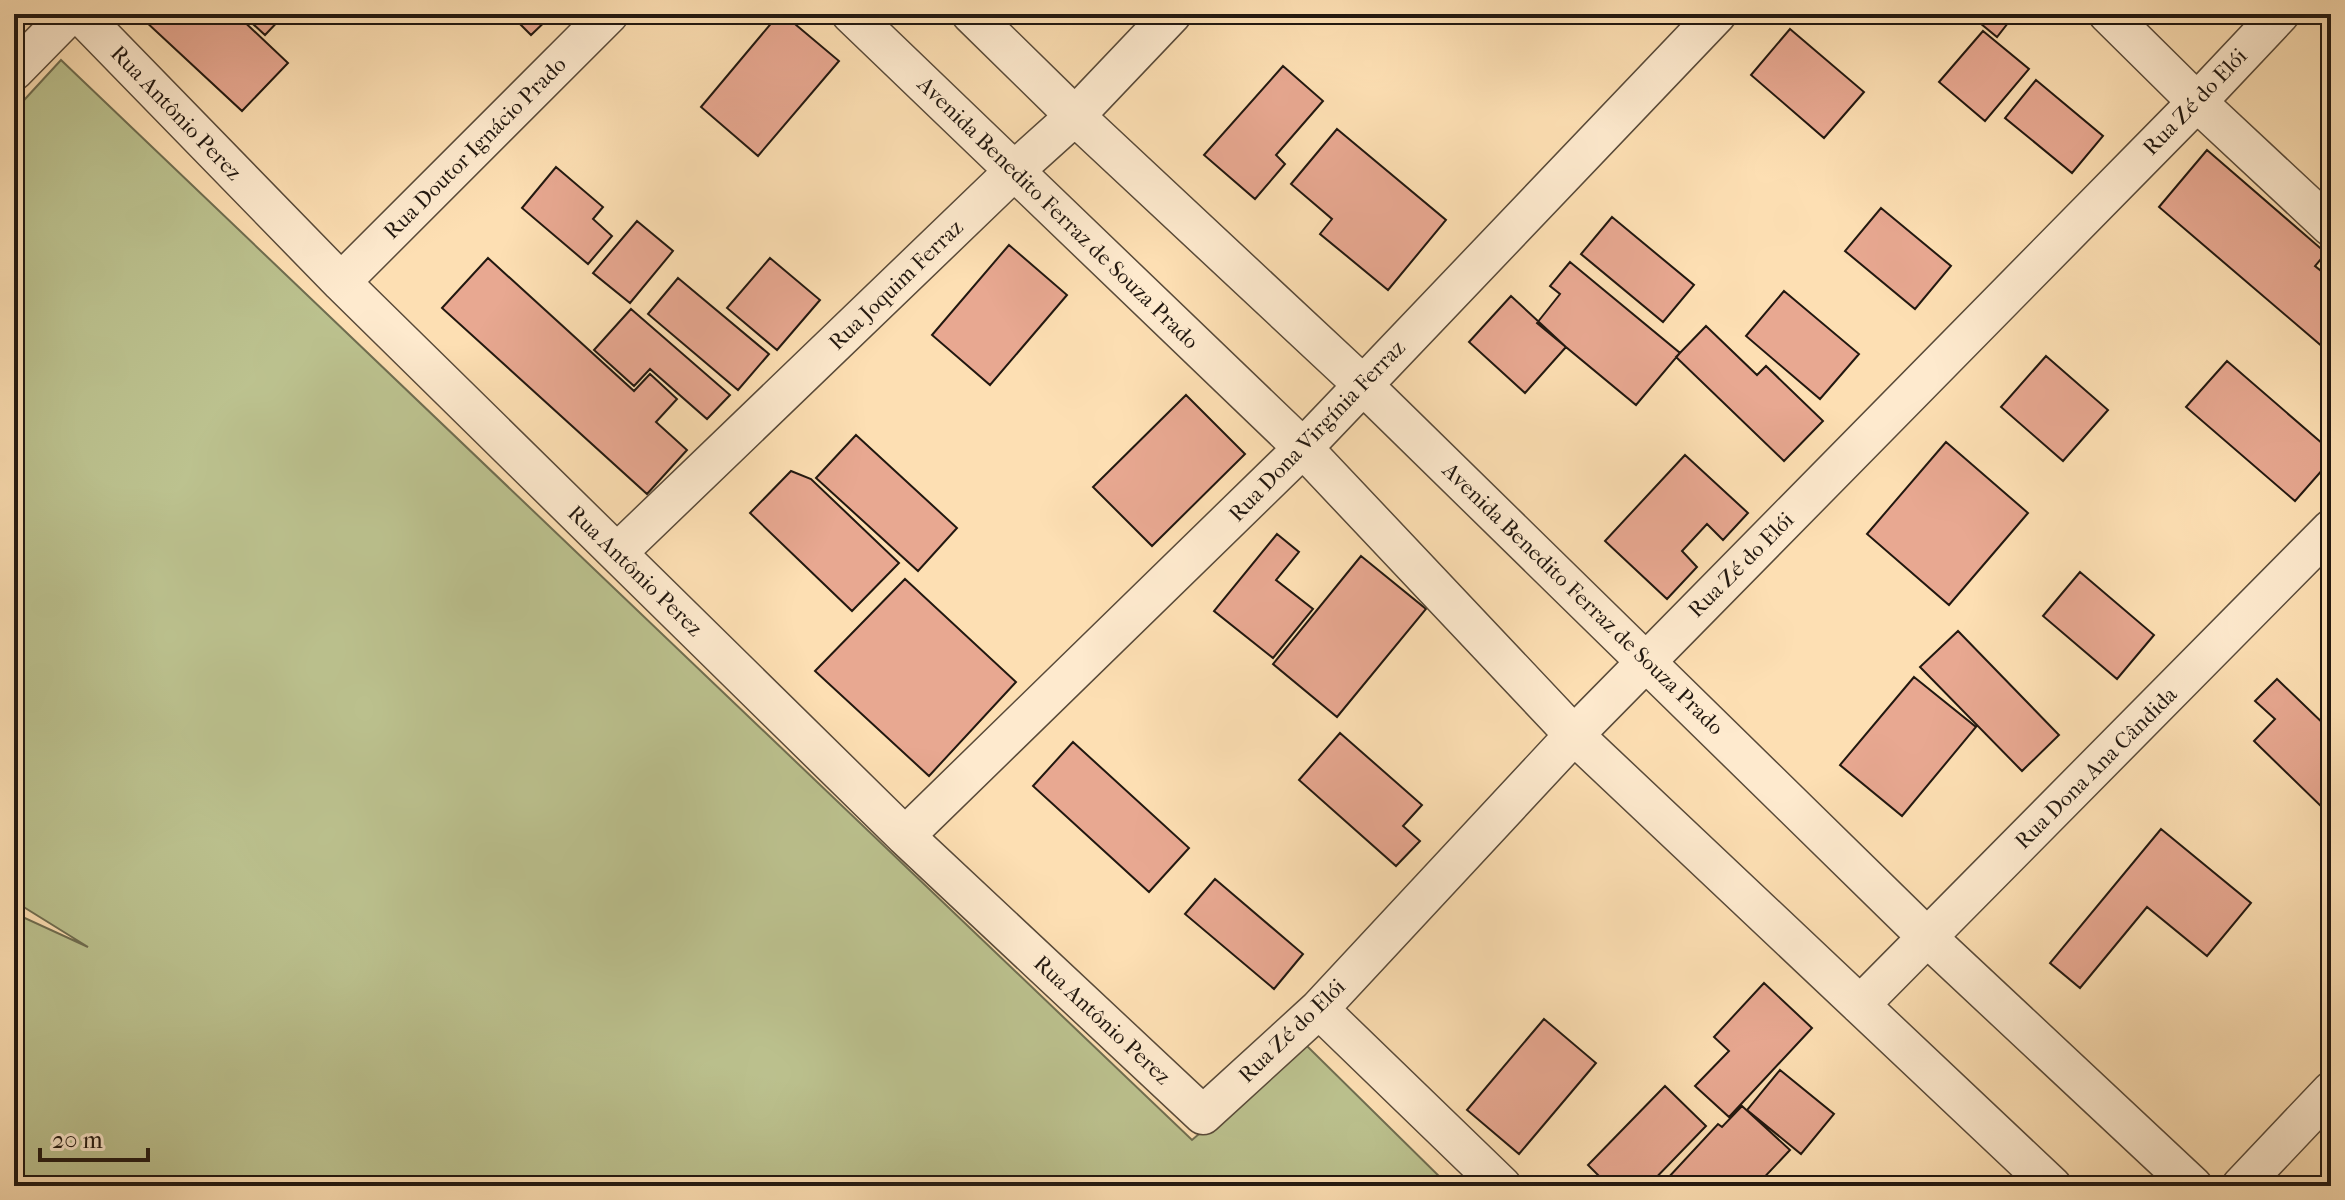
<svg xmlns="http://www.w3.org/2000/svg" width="2345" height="1200" font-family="'IM FELL French Canon',serif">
	<rect width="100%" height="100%" fill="#fddfb3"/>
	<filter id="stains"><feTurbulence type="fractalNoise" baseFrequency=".0025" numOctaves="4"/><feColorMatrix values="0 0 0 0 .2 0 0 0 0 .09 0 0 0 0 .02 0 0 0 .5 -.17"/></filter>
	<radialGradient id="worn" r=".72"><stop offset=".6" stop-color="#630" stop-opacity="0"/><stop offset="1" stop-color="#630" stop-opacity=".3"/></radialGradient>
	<!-- green -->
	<path fill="#bcc28f" stroke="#6f6d50" stroke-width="2" d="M61,60L1192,1140L1305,1044L1449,1186H14V913L88,947L14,901V111Z"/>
	<!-- building -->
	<path fill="#e8a891" stroke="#221810" stroke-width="2" d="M150,14H236L288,63L242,111L144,20Z
		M242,14H285L265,35Z
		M510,14H553L531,35Z
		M779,14H783L839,61L758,156L701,107Z
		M1969,14H2015L1997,37Z
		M1790,29L1864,92L1824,138L1751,75Z
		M1983,31L2029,69L1985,121L1939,82Z
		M1283,66L1323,101L1276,155L1285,164L1255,199L1204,155Z
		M2036,80L2103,136L2072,173L2005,118Z
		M1337,129L1446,220L1388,290L1320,234L1332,219L1291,184Z
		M2207,150L2326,253L2315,266L2331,279V354L2159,207Z
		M556,167L603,207L593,219L612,236L588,264L522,208Z
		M1881,208L1951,266L1915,309L1845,251Z
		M1612,217L1694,285L1663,322L1581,254Z
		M637,221L673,251L630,303L593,273Z
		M1009,245L1067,295L990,385L932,335Z
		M488,258L634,391L650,374L677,399L656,422L687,450L647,494L442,308Z
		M770,258L820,300L777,350L727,308Z
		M1570,262L1680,353L1636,405L1537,323L1560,294L1550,286Z
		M678,278L769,354L738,390L648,314Z
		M1784,291L1859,354L1820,399L1746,336Z
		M1511,296L1566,347L1525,393L1469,342Z
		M631,309L730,395L707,419L650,369L634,386L594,350Z
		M1706,326L1757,375L1766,366L1823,421L1784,461L1676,357Z
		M2046,356L2108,410L2063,461L2001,407Z
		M2227,361L2331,451V460L2295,501L2186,407Z
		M1186,395L1245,454L1152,546L1093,487Z
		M856,435L957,528L918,571L816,478Z
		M1946,442L2028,513L1949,605L1867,534Z
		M1685,455L1748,513L1723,540L1707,524L1682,551L1697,567L1667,599L1605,541Z
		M791,471L811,479L899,563L852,611L750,513Z
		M1277,534L1299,552L1276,580L1313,609L1273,658L1214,611Z
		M1361,556L1426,609L1337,717L1273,664Z
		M2080,572L2154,635L2117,679L2043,616Z
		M905,579L1016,682L929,776L815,671Z
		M1958,631L2059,735L2022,771L1920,667Z
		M1914,677L1976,727L1902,816L1840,765Z
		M2277,679L2331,731L2329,814L2254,741L2275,719L2255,701Z
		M1340,733L1422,805L1403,826L1420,841L1396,866L1299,780Z
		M1073,742L1189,848L1149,892L1033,786Z
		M2161,829L2251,903L2207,956L2147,907L2080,988L2050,963Z
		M1215,879L1303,954L1274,989L1185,914Z
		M1764,983L1812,1028L1729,1117L1695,1086L1729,1051L1714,1037Z
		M1544,1019L1596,1063L1519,1154L1467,1110Z
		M1780,1070L1834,1114L1801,1154L1747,1110Z
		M1665,1086L1706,1126L1648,1186H1599L1604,1181L1588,1165Z
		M1742,1106L1790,1150L1756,1186H1674L1667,1179L1718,1124L1722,1127Z"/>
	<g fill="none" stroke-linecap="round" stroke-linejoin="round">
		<defs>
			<path id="minor" d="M80,14L341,282L905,836L1203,1115L1319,1009L1574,735L2197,102L2280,14
				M851,14L1303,448L1574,735L2052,1186
				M971,14L1075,116L1363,385L1928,938L2193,1186
				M2108,14L2197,102L2331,227
				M14,71L70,14
				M341,282L609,14
				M617,553L1014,171L1075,116L1172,14
				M905,836L1303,448L1717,14
				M1860,1005L2331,529
				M1319,1009L1502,1186
				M2241,1186L2331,1091"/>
		</defs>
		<!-- minor casing -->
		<use href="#minor" stroke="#594a39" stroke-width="41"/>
		<!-- minor -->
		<use href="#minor" stroke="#feeace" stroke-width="38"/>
	</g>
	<g text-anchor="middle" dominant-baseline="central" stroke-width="8" stroke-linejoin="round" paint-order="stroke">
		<!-- street labels -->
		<g font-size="22" fill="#221810" stroke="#feeace">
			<text transform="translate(2195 102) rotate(-46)">Rua Zé do Elói</text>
			<text transform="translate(176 113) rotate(46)">Rua Antônio Perez</text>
			<text transform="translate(475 148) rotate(-45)">Rua Doutor Ignácio Prado</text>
			<text transform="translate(1058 213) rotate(44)">Avenida Benedito Ferraz de Souza Prado</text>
			<text transform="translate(896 285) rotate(-44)">Rua Joquim Ferraz</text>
			<text transform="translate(1317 431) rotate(-46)">Rua Dona Virgínia Ferraz</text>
			<text transform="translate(1741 565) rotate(-45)">Rua Zé do Elói</text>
			<text transform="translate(635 571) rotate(44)">Rua Antônio Perez</text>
			<text transform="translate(1583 599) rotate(44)">Avenida Benedito Ferraz de Souza Prado</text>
			<text transform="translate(2096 768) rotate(-45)">Rua Dona Ana Cândida</text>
			<text transform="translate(1102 1020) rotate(43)">Rua Antônio Perez</text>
			<text transform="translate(1292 1031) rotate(-44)">Rua Zé do Elói</text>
		</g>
	</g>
	<!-- margin -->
	<rect width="2345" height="1200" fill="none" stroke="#fddfb3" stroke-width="48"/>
	<rect x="16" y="16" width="2313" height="1168" fill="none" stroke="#221810" stroke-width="4"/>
	<rect x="24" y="24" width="2297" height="1152" fill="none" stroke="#221810" stroke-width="2"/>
	<!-- scale -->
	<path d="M40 1148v12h108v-12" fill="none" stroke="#221810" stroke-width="4"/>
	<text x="52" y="1148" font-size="24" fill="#221810" stroke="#feeace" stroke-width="6" paint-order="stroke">20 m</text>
	<rect width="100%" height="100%" filter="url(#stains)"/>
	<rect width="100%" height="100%" fill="url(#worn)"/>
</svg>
